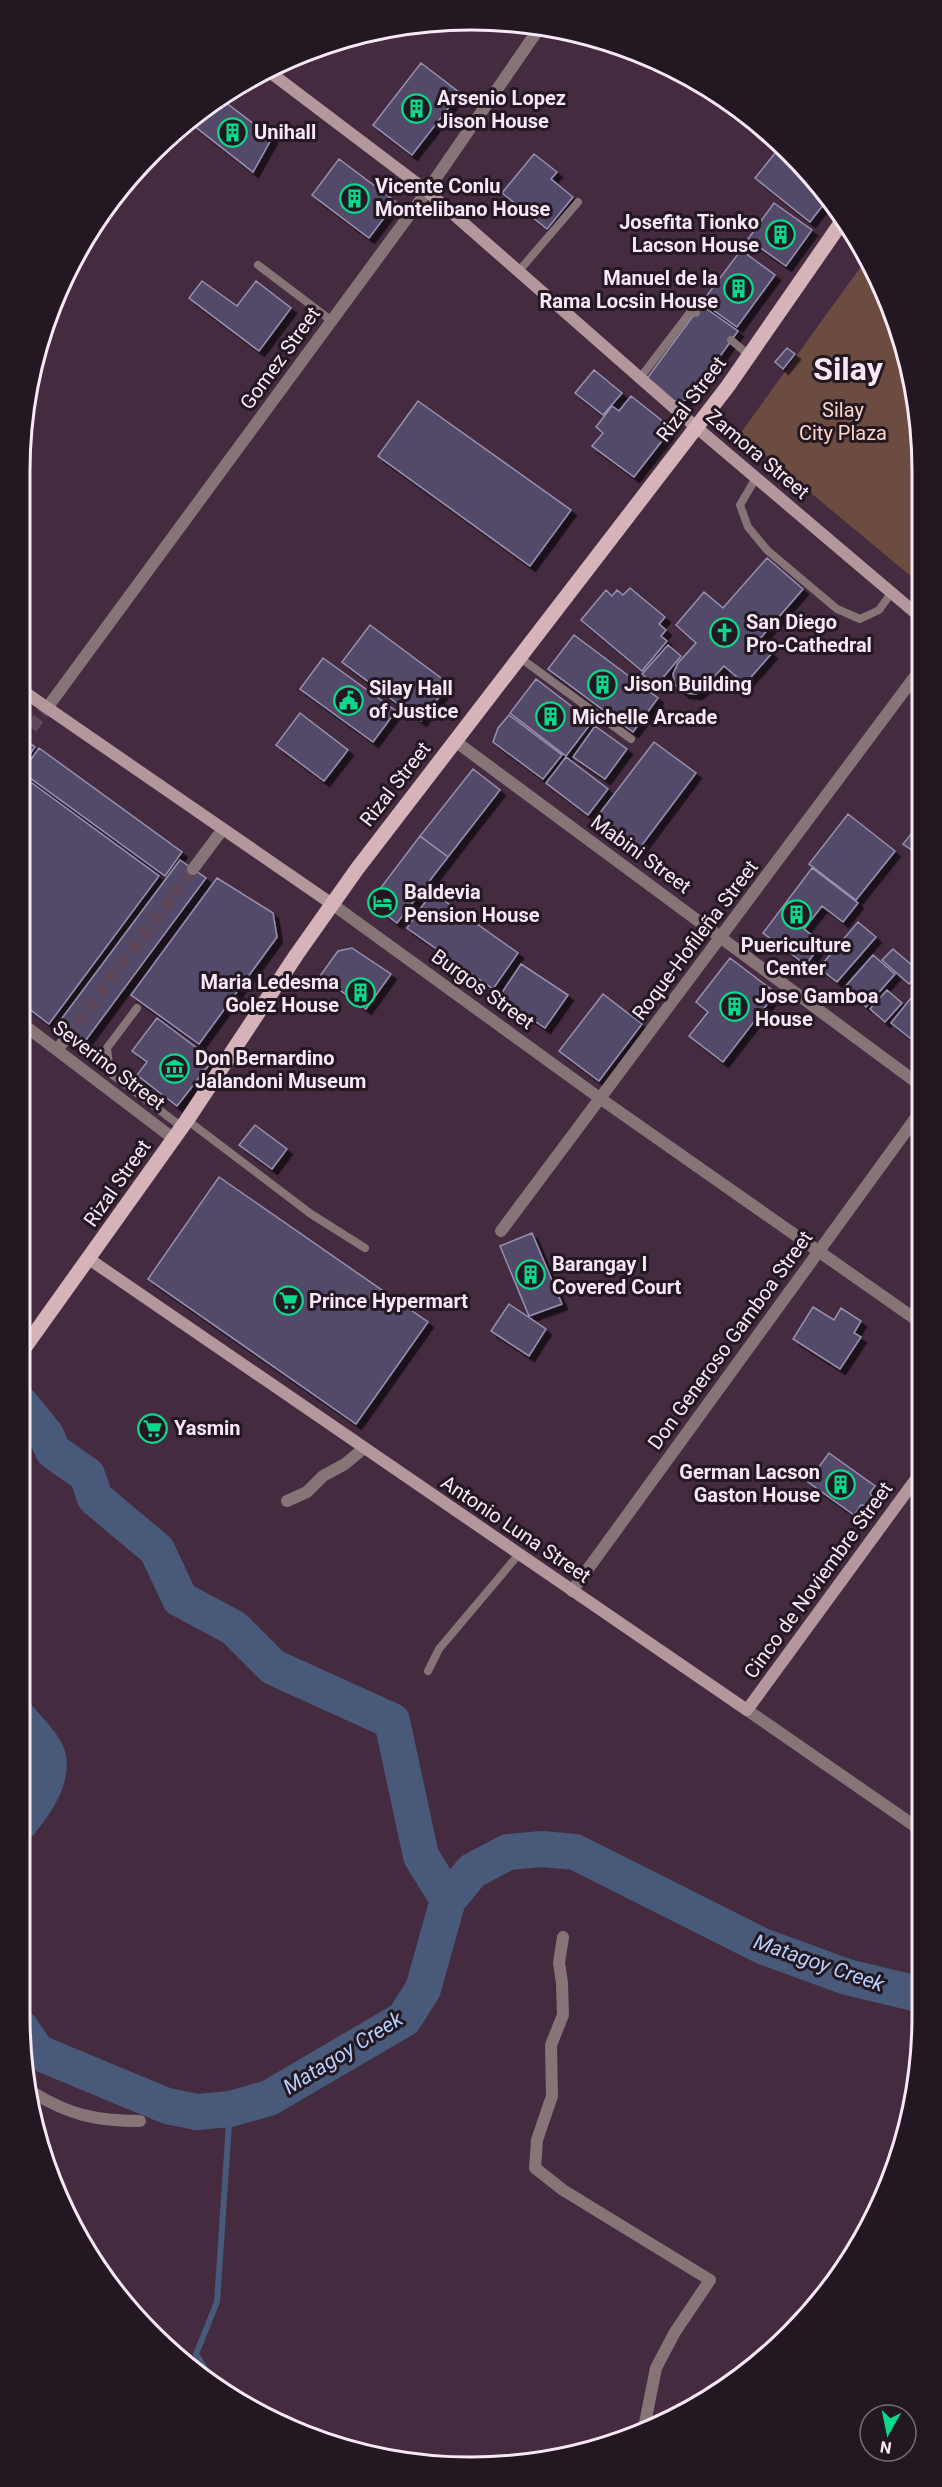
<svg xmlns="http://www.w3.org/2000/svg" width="942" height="2487" font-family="Roboto,sans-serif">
	<defs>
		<filter id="shadow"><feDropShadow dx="5.5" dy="5.5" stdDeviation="0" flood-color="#0009"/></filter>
	</defs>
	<rect width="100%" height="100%" fill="#442b40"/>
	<!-- green -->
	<path fill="#6c4b40" d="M865,261L888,298L919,412V583L740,434Z"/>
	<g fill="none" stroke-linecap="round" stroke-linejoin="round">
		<!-- stream -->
		<path stroke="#485979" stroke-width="6" d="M212,2380L196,2354L217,2302L230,2109"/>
		<!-- river -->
		<path stroke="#485979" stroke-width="36" d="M20,1403L46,1435L53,1451L87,1475L95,1498L157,1550L180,1599L234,1628L273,1667L392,1721L421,1856L448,1900
			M20,1719C28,1729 40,1740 46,1752C57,1775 34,1806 20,1823
			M21,2028L37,2052L167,2106L197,2112L230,2109L269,2098L404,2019L423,1989L448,1900L472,1871L508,1852L542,1849L575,1852L762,1946L847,1977L922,1995"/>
	</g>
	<!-- building -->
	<path fill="#534a68" stroke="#988fb0" stroke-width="1.5" filter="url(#shadow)" d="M421,63L460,93L412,155L373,125Z
		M220,98L272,138L253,172L193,125L204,110Z
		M780,147L811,174L827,200L810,222L755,178Z
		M534,154L557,172L551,179L573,197L547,229L502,193Z
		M339,159L396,202L369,238L312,195Z
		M774,203L812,230L786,266L748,239Z
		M741,250L775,275L737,327L702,302Z
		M202,281L237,306L256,281L291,308L259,351L189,298Z
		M701,305L738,331L689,400L671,401L646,380Z
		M787,348L795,354L783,369L775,362Z
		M594,370L622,393L603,415L575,393Z
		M631,396L665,423L668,433L634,477L592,446L603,433L596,427L612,406L619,411Z
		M418,401L571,510L530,566L378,456Z
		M767,558L803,589L758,641L772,653L745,684L724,666L701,691L696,694L684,693L675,685L673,674L678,663L696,643L676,625L704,592L723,608Z
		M630,588L665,617L659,624L666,630L661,636L667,641L642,671L581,620L606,590L612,596L617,590L623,595Z
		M370,625L449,684L421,721L342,662Z
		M574,635L658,698L633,732L548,669Z
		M668,645L681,656L656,686L642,674Z
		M323,658L396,711L373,742L300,689Z
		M536,679L592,722L566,756L510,713Z
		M300,713L348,750L324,781L276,745Z
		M509,715L562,755L543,779L493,742L498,728Z
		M595,726L627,749L605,779L573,757Z
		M20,736L35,747L20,769Z
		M654,742L696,773L636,853L593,822Z
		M39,748L182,852L165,876L22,772Z
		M566,757L608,789L588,815L546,783Z
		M473,769L500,790L448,857L420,836Z
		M21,775L159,876L49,1024L20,1002Z
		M848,814L895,851L856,900L809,864Z
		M920,823V856L903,844Z
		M420,836L448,857L397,923L370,902Z
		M180,860L206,878L80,1048L54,1029Z
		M812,868L858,903L843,922L822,906L804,929L822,943L806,965L763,933Z
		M217,878L273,913L277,937L199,1044L131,995Z
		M432,892L518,953L493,989L407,928Z
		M858,922L876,937L837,982L819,968Z
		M352,948L391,974L366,1009L320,976L338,951Z
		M893,949L920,972L909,984L882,960Z
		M873,955L895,974L866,1007L844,988Z
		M730,958L776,993L723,1062L689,1036L708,1012L696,1002Z
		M521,964L568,995L545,1028L499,997Z
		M887,990L902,1003L885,1022L870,1009Z
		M603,994L642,1024L599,1081L559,1051Z
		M911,998L920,1006V1046L891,1023Z
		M157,1018L213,1060L177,1106L137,1075L147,1062L132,1051Z
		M255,1125L287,1149L272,1169L239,1145Z
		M219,1177L428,1322L356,1424L148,1279Z
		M532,1233L562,1304L529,1316L500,1246Z
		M509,1304L546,1329L529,1356L491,1331Z
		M813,1307L834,1320L841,1308L861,1321L854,1333L861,1337L840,1369L793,1339Z
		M829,1453L875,1486L870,1493L874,1500L869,1506L861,1505L854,1515L808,1482Z"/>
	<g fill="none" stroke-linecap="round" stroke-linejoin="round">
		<!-- street-tunnel -->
		<path stroke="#5f475b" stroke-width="12" stroke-dasharray="12 6" stroke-linecap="butt" d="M20,742L47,708
			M66,1038L193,869"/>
		<!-- lane -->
		<path stroke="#867477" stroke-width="8" d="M258,265L332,321
			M518,272L578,202
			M731,340L750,356
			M640,378L692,310L696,313
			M756,478L740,505L748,527L767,550L837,609L860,619L879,610L892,592
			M519,657L631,739
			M137,1008L107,1048L110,1073L182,1127
			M187,1120L311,1214L365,1248
			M428,1671L439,1649L519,1554"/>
		<!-- street -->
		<path stroke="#867477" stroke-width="12" d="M47,708L427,191L540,27
			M455,741L920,1085
			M193,869L223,829
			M332,904L601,1099L921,1323
			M20,1022L174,1139
			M57,1050L66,1038
			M501,1231L919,671
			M287,1501L307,1492L323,1476L345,1464L364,1448
			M572,1591L920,1112
			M747,1710L922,1831
			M563,1937L559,1963L562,1983L563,2015L551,2045L552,2096L537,2140L535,2168L563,2190L710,2280L675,2332L656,2368L643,2433
			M32,2092C69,2115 97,2121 140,2121"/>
		<!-- secondary -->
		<path stroke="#b3979c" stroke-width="12" d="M267,70L427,191L696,427L919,616
			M20,689L332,904
			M89,1259L747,1710L921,1472"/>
		<!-- primary -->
		<path stroke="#d6b2b9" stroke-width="15" d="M20,1354L187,1120L297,954L357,869L728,386L841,223"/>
	</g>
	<!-- icons -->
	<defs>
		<symbol id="building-ring" viewBox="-11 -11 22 22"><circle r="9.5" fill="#231822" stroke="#0ad98b" stroke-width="1.5"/><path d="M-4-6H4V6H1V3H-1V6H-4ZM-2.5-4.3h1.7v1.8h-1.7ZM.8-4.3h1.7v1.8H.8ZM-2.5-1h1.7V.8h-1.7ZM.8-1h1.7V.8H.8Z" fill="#0ad98b"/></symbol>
		<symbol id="church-ring" viewBox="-11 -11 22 22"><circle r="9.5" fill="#231822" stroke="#0ad98b" stroke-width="1.5"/><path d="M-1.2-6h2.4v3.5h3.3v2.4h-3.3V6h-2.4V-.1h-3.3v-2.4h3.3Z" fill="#0ad98b"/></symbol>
		<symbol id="civic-ring" viewBox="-11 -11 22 22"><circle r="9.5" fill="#231822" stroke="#0ad98b" stroke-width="1.5"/><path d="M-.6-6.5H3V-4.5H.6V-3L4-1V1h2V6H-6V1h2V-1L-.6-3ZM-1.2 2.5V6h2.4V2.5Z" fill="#0ad98b"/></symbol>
		<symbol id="hotel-ring" viewBox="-11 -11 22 22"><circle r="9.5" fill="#231822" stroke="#0ad98b" stroke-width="1.5"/><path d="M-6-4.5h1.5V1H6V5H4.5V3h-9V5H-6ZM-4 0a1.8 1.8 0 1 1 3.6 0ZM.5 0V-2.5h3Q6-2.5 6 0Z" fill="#0ad98b"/></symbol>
		<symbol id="museum-ring" viewBox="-11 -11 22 22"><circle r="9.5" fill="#231822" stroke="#0ad98b" stroke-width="1.5"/><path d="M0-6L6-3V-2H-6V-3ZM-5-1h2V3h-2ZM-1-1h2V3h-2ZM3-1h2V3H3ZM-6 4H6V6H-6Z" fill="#0ad98b"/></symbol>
		<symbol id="supermarket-ring" viewBox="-11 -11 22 22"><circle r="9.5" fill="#231822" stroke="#0ad98b" stroke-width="1.5"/><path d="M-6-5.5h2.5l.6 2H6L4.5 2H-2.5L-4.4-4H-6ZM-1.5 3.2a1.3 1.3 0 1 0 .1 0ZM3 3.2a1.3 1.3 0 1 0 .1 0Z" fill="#0ad98b"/></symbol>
	</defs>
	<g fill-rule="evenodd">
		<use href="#building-ring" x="400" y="92" width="33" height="33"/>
		<use href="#building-ring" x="216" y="116" width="33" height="33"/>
		<use href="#building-ring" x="338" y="182" width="33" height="33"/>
		<use href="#building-ring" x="764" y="218" width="33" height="33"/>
		<use href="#building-ring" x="722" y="272" width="33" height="33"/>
		<use href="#church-ring" x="708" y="616" width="33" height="33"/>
		<use href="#building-ring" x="586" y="668" width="33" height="33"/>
		<use href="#civic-ring" x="332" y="684" width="33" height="33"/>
		<use href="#building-ring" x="534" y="700" width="33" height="33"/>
		<use href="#hotel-ring" x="366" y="886" width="33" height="33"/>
		<use href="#building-ring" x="780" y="898" width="33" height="33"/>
		<use href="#building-ring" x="344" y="976" width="33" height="33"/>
		<use href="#building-ring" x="718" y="990" width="33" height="33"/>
		<use href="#museum-ring" x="158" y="1052" width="33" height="33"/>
		<use href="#building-ring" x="514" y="1258" width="33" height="33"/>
		<use href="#supermarket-ring" x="272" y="1284" width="33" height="33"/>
		<use href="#supermarket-ring" x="136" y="1412" width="33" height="33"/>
		<use href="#building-ring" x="824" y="1468" width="33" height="33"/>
	</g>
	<g text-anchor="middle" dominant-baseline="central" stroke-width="6" stroke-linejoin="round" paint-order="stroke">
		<!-- poi labels -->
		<g font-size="20" font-weight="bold" fill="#f8e8f5" stroke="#231822" text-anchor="start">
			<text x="437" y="98">Arsenio Lopez<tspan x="437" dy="23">Jison House</tspan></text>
			<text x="254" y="132">Unihall</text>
			<text x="375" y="186">Vicente Conlu<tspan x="375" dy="23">Montelibano House</tspan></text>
			<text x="759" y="222" text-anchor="end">Josefita Tionko<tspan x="759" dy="23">Lacson House</tspan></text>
			<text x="718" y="278" text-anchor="end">Manuel de la<tspan x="718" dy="23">Rama Locsin House</tspan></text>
			<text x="746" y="622">San Diego<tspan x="746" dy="23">Pro-Cathedral</tspan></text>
			<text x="624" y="684">Jison Building</text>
			<text x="369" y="688">Silay Hall<tspan x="369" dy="23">of Justice</tspan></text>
			<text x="572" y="717">Michelle Arcade</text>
			<text x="404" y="892">Baldevia<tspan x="404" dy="23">Pension House</tspan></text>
			<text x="796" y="945" text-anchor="middle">Puericulture<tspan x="796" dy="23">Center</tspan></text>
			<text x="339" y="982" text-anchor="end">Maria Ledesma<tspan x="339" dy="23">Golez House</tspan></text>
			<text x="755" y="996">Jose Gamboa<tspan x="755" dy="23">House</tspan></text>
			<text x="195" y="1058">Don Bernardino<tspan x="195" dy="23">Jalandoni Museum</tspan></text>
			<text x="552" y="1264">Barangay I<tspan x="552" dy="23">Covered Court</tspan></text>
			<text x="309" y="1301">Prince Hypermart</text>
			<text x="174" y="1428">Yasmin</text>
			<text x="820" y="1472" text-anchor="end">German Lacson<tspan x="820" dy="23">Gaston House</tspan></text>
		</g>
		<!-- street labels -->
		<g font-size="20" fill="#f8e8f5" stroke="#231822">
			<text transform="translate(280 358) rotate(-54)">Gomez Street</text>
			<text transform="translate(691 399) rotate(-53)">Rizal Street</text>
			<text transform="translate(758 454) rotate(40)">Zamora Street</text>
			<text transform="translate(395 784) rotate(-52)">Rizal Street</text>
			<text transform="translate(641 854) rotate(36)">Mabini Street</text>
			<text transform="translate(695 940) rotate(-53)">Roque-Hofileña Street</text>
			<text transform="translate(483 989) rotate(36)">Burgos Street</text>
			<text transform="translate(109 1065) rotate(37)">Severino Street</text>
			<text transform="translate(117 1183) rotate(-55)">Rizal Street</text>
			<text transform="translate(730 1340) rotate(-54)">Don Generoso Gamboa Street</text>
			<text transform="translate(516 1529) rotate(34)">Antonio Luna Street</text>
			<text transform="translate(818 1580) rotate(-54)">Cinco de Noviembre Street</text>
		</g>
		<!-- park labels -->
		<g font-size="20" fill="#fed5c6" stroke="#231822">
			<text x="843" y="410">Silay<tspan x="843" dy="23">City Plaza</tspan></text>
		</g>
		<!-- water labels -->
		<g font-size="21" font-style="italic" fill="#b6cefb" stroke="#231822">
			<text transform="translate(819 1963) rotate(19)">Matagoy Creek</text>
			<text transform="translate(343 2053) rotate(-32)">Matagoy Creek</text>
		</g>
		<!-- town labels -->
		<g font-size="32" font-weight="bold" fill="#f8e8f5" stroke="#231822">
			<text x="848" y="369">Silay</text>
		</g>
	</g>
	<!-- crop -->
	<path d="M0 0H942V2487H0ZM471 30H471A441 441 0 0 1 912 471V2016A441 441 0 0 1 471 2457H471A441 441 0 0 1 30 2016V471A441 441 0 0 1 471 30Z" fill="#231822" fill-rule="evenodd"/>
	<path fill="none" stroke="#f8e8f5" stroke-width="3" d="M471 30H471A441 441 0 0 1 912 471V2016A441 441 0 0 1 471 2457H471A441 441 0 0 1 30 2016V471A441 441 0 0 1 471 30Z"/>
	<!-- north arrow -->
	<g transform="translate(888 2433) rotate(189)"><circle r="28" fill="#231822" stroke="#786b76" stroke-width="1.5"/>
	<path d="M0-4.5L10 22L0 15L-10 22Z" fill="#0ad98b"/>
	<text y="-9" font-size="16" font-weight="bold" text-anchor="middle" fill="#f8e8f5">N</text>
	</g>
</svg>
